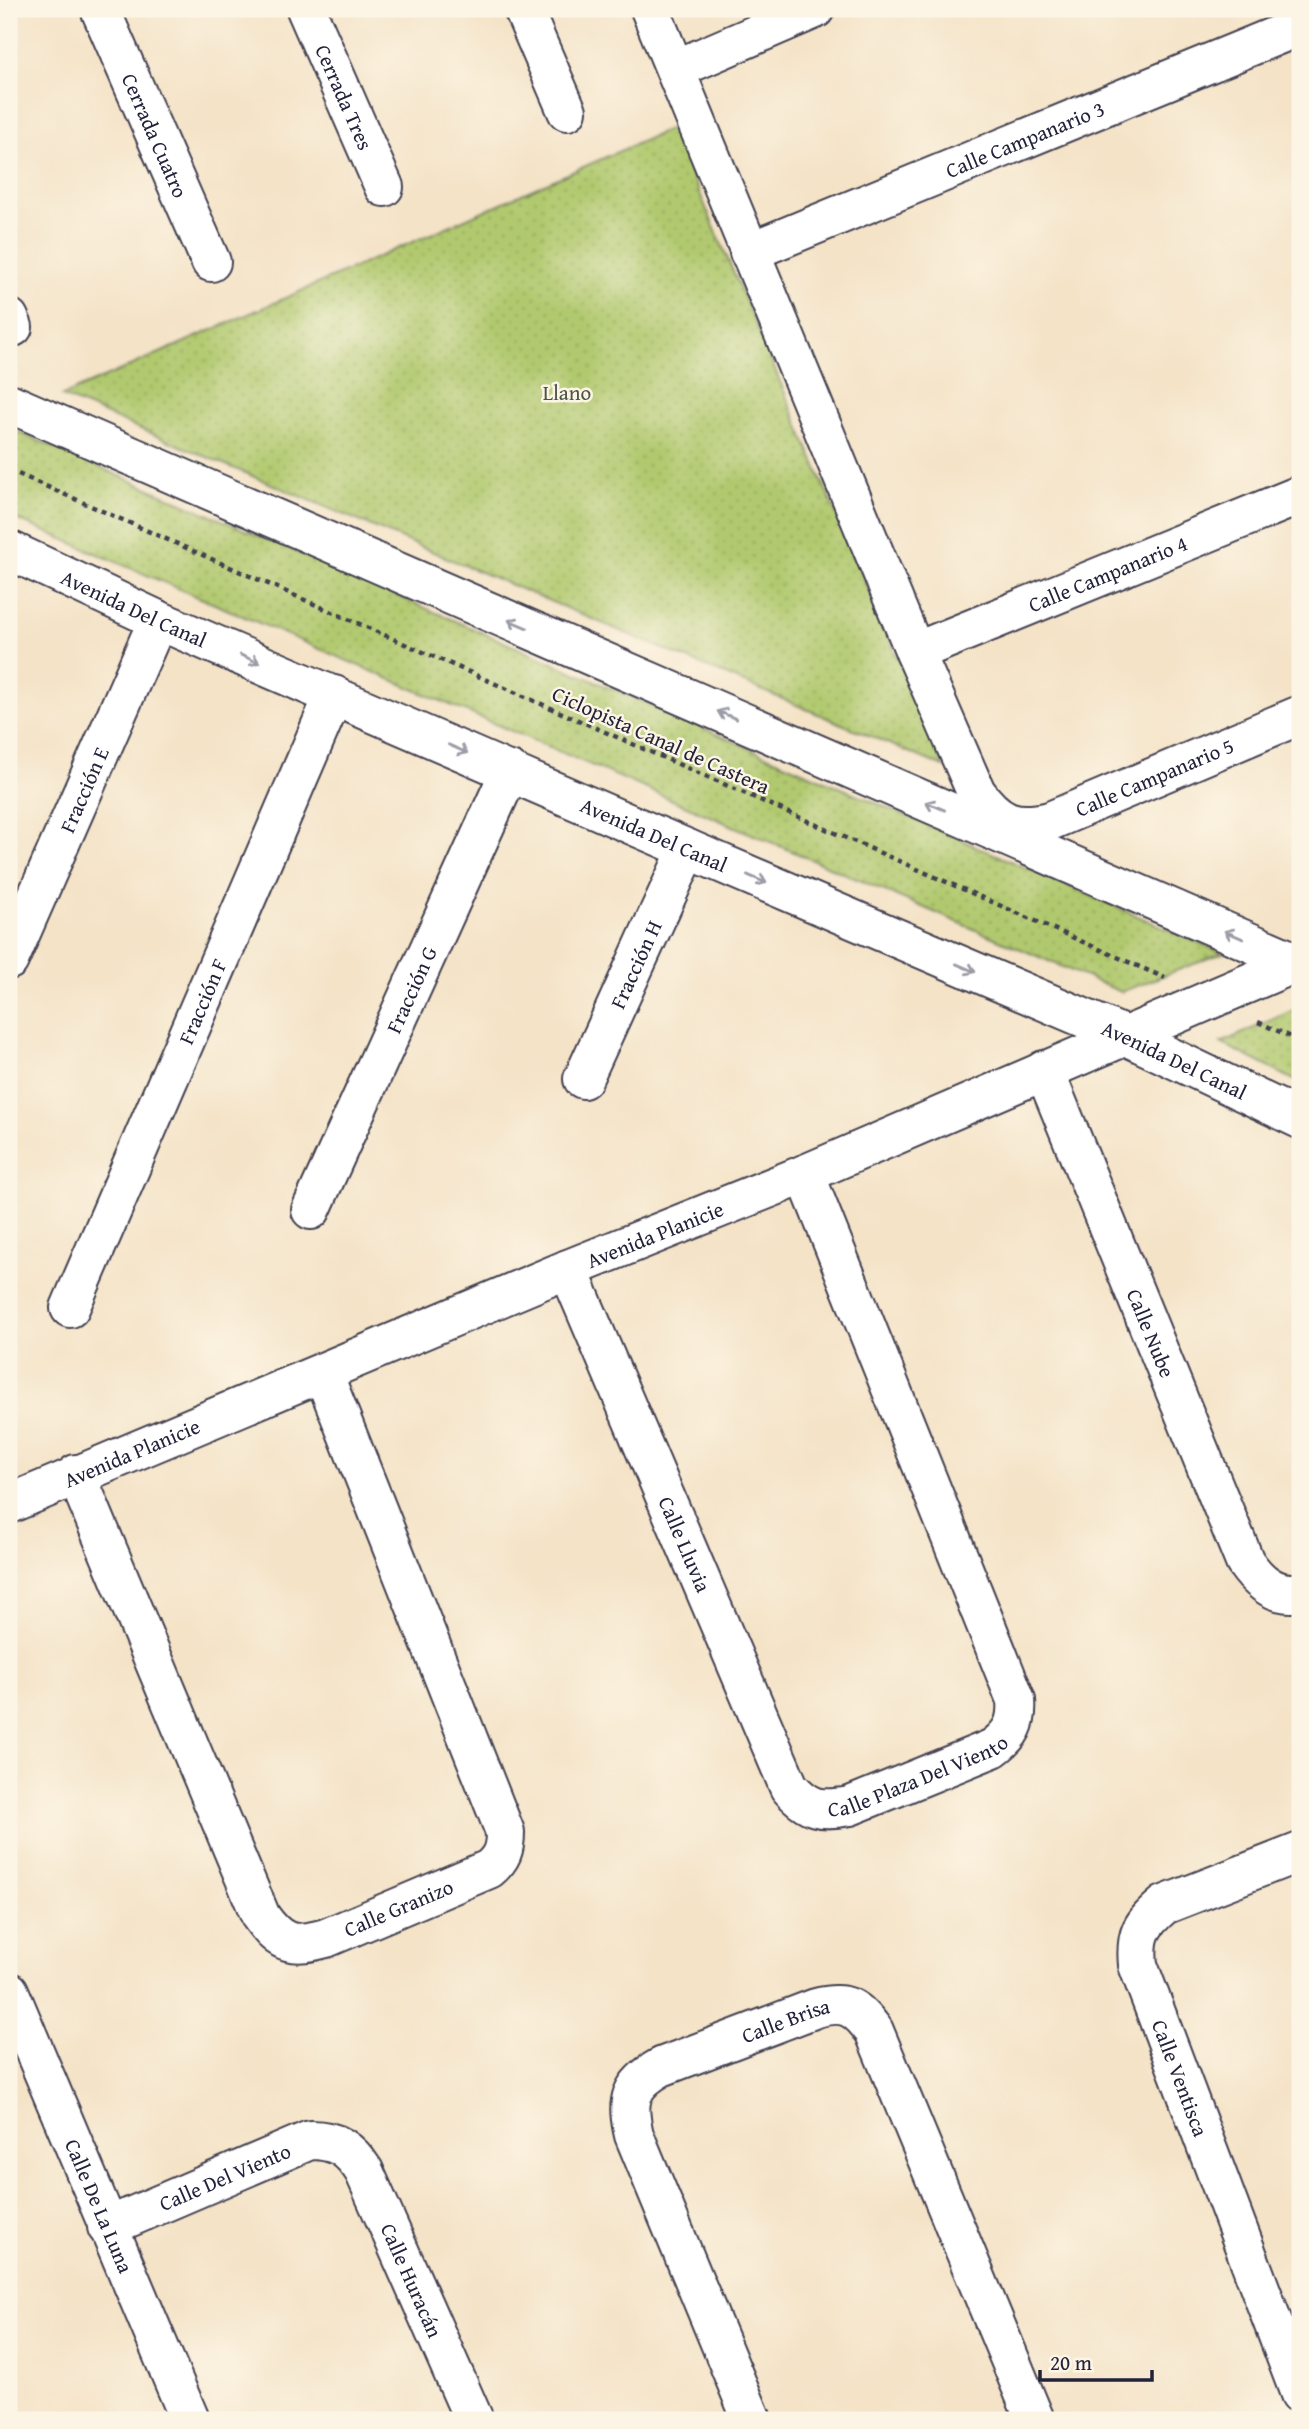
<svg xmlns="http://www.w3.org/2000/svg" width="1309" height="2429" font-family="'Gentium Book Plus',serif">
	<defs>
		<pattern id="grass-dots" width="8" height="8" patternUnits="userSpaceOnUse" patternTransform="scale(1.75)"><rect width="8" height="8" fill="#b1c96e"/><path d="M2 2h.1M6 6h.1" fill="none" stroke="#98ac60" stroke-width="1.8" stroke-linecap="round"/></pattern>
	</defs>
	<rect width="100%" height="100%" fill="#fcf5e5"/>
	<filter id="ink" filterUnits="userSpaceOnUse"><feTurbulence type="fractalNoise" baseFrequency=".0143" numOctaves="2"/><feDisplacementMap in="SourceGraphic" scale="14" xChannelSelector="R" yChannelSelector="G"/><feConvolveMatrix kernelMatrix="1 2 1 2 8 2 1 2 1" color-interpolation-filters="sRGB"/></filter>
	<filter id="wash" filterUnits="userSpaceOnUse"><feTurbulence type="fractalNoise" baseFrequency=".00686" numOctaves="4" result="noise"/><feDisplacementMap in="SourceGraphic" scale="28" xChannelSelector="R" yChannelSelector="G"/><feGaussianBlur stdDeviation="1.57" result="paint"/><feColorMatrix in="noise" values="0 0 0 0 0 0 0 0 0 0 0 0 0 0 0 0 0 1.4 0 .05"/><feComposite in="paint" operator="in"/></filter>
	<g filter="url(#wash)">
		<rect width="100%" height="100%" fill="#f4e3c7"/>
		<!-- grass -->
		<path fill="url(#grass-dots)" stroke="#6a7654" stroke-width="2" d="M672,128L944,767L62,396Z
			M9,428L1223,953L1121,992L9,516Z
			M1300,1007V1083L1221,1043Z"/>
	</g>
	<g filter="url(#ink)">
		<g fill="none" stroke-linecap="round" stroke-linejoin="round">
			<defs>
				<g id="minor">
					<path id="s1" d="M100,9L211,262"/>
					<path id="s2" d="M306,9L384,187"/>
					<path d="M523,9L567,111"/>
					<path id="s3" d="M650,9L915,652L976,792C998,823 1015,829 1050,821L1300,715"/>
					<path d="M676,69L815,9"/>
					<path id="s4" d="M749,252L1300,26"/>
					<path d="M9,318L13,327"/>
					<path id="s5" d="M915,652L1300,495"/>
					<path id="s6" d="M9,960L158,620"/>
					<path id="s7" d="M1044,1070L1245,1562C1258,1581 1275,1597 1300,1592"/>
					<path id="s8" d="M583,1079L688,849"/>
					<path id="s9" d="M311,1210L510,771"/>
					<path id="s10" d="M568,1269L789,1787C809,1810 821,1811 850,1806L993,1748C1011,1735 1018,1723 1016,1700L805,1174"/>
					<path id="s11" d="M70,1308L334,695"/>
					<path id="s12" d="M76,1474L261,1917C281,1945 293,1947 326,1938L489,1869C502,1858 505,1849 505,1832L323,1373"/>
					<path id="s13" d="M9,1504L568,1269L805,1174L1300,961"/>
					<path id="s14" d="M1300,1852L1164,1905C1141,1925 1135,1934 1138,1965L1300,2394"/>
					<path id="s15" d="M9,1991L190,2420"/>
					<path id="s16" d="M107,2227L310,2140C337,2140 350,2149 364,2171L474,2420"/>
					<path id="s17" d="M752,2420L634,2135C626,2101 629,2085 661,2067L816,2008C846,2000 856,2007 874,2031L1035,2420"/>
				</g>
				<g id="major">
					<path d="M9,403L1300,964"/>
					<path id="s18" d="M9,550L158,620L688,849L1126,1036L1300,1119"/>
				</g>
			</defs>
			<!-- minor casing -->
			<use href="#minor" stroke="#423f50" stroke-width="42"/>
			<!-- major casing -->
			<use href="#major" stroke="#423f50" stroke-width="42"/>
			<!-- path -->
			<path stroke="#423f50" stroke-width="4.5" stroke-dasharray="5 5" stroke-linecap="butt" d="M9,470L1165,978
				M1258,1022L1300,1041"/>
			<!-- minor -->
			<use href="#minor" stroke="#fff" stroke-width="38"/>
			<!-- major -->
			<use href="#major" stroke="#fff" stroke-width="38"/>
		</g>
		<!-- one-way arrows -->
		<defs><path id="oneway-shaft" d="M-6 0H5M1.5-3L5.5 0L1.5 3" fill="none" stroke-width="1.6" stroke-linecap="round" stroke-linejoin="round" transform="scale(1.75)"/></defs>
		<g stroke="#9c9ca7">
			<use href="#oneway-shaft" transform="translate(518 624) rotate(-157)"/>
			<use href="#oneway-shaft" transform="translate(250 659) rotate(23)"/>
			<use href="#oneway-shaft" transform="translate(727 715) rotate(-157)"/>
			<use href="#oneway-shaft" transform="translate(458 749) rotate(24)"/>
			<use href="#oneway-shaft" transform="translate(935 806) rotate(-157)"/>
			<use href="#oneway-shaft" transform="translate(757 879) rotate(23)"/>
			<use href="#oneway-shaft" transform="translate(1234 935) rotate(-157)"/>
			<use href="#oneway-shaft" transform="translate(966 968) rotate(23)"/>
		</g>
	</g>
	<g text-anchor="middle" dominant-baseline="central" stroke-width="5" stroke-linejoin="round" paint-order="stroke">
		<!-- street labels -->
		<g font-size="21" fill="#22223b" stroke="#fcf5e5">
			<text stroke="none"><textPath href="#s2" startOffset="96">Cerrada Tres</textPath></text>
			<text stroke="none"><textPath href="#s1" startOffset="138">Cerrada Cuatro</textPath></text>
			<text stroke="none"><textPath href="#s4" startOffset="298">Calle Campanario 3</textPath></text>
			<text stroke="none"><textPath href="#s5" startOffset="208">Calle Campanario 4</textPath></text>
			<text stroke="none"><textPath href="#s18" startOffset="138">Avenida Del Canal</textPath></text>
			<text transform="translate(661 740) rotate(24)">Ciclopista Canal de Castera</text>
			<text stroke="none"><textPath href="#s3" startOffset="1048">Calle Campanario 5</textPath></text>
			<text stroke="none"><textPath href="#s6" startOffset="186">Fracción E</textPath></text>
			<text stroke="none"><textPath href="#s18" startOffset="705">Avenida Del Canal</textPath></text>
			<text stroke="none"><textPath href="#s8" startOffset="126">Fracción H</textPath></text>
			<text stroke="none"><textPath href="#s9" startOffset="242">Fracción G</textPath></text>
			<text stroke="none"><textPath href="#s11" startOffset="334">Fracción F</textPath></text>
			<text stroke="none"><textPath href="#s18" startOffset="1272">Avenida Del Canal</textPath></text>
			<text stroke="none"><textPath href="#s13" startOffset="700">Avenida Planicie</textPath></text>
			<text stroke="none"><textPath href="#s7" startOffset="284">Calle Nube</textPath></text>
			<text stroke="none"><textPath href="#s13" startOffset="133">Avenida Planicie</textPath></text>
			<text stroke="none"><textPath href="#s10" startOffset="299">Calle Lluvia</textPath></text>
			<text stroke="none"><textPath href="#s10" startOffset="705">Calle Plaza Del Viento</textPath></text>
			<text stroke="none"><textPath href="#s12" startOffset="634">Calle Granizo</textPath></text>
			<text stroke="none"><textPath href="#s17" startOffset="523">Calle Brisa</textPath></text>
			<text stroke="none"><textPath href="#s14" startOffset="336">Calle Ventisca</textPath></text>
			<text stroke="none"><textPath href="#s16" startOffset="128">Calle Del Viento</textPath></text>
			<text stroke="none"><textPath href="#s15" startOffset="233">Calle De La Luna</textPath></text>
			<text stroke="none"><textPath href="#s16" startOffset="406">Calle Huracán</textPath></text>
		</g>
		<!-- park labels -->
		<g font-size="21" fill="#4d544a" stroke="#fcf5e5">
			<text x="567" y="392">Llano</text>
		</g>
	</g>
	<!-- margin -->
	<rect width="1309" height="2429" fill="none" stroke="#fcf5e5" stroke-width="35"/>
	<!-- scale -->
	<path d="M1040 2370v10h112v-10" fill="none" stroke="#22223b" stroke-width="3.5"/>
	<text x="1050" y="2370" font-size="21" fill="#22223b" stroke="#fcf5e5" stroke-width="5" paint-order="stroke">20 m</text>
</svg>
